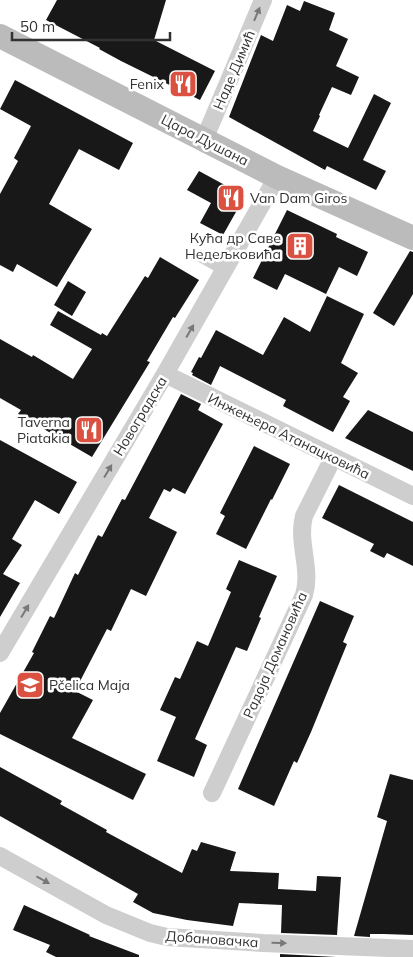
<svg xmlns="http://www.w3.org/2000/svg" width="413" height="957" font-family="Mulish,sans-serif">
	<rect width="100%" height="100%" fill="#fff"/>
	<!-- building -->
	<path fill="#181818" d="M57,0H166L154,40L215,71L200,100L121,61L99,49L100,48L46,20Z
		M304,1L335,13L329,30L348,39L336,66L359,77L351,95L332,87L319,115L320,116L313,131L348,148L374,94L391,103L363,160L386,171L376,190L327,166L325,170L229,117L261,35L273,41L287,5L300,11Z
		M15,80L133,143L119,170L79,149L49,204L92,229L57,287L17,264L13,272L0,265V194L18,161L14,158L31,126L0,109Z
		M199,171L245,196L223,235L200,223L211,203L187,190Z
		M287,210L337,234L336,237L368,252L357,276L339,267L326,294L285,274L277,290L253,278Z
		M410,251L413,252V294L394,326L373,313Z
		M160,257L199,280L175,318L173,317L147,361L150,362L92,457L18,414L21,410L0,398V339L32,357L33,355L73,379L92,349L50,325L58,311L101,335L102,333L107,336L145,276L148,278Z
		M68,281L86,292L72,316L54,305Z
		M327,296L364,314L341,363L358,373L343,397L350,401L333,432L283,406L286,400L220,366L211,385L192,375L193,373L191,372L199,357L201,358L216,330L263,355L284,317L310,332Z
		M181,394L201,404L198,410L223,424L185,494L173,488L170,492L164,489L149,518L177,532L146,596L131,589L111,631L107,629L75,691L93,700L72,738L146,774L133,800L0,734V713L34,653L32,652L50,616L54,618L75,573L78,575L98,535L102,537L122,499L125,500Z
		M368,410L413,432V471L345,438Z
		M0,440L77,482L59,514L35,500L12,539L22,545L3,574L20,583L0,617Z
		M254,446L290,464L272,500L271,499L246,549L216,534L225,516L220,513Z
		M339,485L413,522V566L387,553L384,558L370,551L374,544L322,518Z
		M239,560L277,576L259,617L261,618L247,651L236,647L195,739L207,745L194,777L157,761L176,717L160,710L175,677L180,679L197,641L208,646L231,592L226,589Z
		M320,601L354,616L343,642L347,644L311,732L297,763L294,761L274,806L238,789Z
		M0,767L62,801L60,804L107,830L106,832L182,873L192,849L197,851L201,842L236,852L230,871L279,873L278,889L316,891L317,876L341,877L337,935L281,933L282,905L239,903L233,926L187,920L153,913L133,902L138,894L0,816Z
		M390,774L413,780V935L383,934H370V937L354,936L387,821L377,817Z
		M24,905L66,924L90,935L89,936L139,955V957H56L46,952L50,945L13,930Z
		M280,954L336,957H280Z"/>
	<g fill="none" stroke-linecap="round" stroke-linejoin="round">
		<!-- service -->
		<path stroke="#cecece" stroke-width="9" d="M199,257L224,271"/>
		<!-- minor -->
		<path stroke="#cecece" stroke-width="18" d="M204,140L263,0
			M165,374L413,496
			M0,653L165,374L277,177
			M212,793L304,595C312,569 297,543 304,516L333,458
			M0,856L106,915L150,933L167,937L263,943L413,949"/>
		<!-- secondary -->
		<path stroke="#bbb" stroke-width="24" d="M0,36L277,177L413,238"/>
	</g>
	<!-- one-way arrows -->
	<defs><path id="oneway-solid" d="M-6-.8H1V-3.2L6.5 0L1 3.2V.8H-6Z" transform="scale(1.25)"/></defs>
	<g fill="#787878">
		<use href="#oneway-solid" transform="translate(257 14) rotate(-67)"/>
		<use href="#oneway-solid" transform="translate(190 331) rotate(-60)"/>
		<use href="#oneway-solid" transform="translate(108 471) rotate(-59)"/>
		<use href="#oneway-solid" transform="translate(25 611) rotate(-59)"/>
		<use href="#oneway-solid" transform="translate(43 880) rotate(29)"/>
		<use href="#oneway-solid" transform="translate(279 943) rotate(2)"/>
	</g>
	<!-- icons -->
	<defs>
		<symbol id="restaurant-square" viewBox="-11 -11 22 22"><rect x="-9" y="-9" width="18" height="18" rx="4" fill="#da5141" stroke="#fff"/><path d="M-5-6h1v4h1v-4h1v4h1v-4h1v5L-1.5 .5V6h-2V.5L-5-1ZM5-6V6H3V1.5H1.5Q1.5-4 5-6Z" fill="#fff"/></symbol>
		<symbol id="building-square" viewBox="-11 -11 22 22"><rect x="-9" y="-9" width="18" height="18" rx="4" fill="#da5141" stroke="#fff"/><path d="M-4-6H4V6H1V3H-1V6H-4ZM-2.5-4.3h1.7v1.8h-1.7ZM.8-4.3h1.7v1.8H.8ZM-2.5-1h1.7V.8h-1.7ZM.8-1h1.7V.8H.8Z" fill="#fff"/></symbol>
		<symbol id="school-square" viewBox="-11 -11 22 22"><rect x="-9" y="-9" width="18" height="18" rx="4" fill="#da5141" stroke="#fff"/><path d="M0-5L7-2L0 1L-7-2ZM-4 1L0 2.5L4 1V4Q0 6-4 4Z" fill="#fff"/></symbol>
	</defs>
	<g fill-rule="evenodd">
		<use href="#restaurant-square" x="167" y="68" width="32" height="32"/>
		<use href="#restaurant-square" x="215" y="182" width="32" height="32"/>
		<use href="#building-square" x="284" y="230" width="32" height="32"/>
		<use href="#restaurant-square" x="73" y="414" width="32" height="32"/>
		<use href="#school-square" x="14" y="669" width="32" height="32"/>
	</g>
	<g text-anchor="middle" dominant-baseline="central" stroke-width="5" stroke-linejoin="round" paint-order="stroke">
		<!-- street labels -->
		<g font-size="14" fill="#313131" stroke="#fff">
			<text transform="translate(234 70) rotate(-67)">Наде Димић</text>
			<text transform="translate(205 140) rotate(27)">Цара Душана</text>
			<text transform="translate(140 416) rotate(-59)">Новоградска</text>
			<text transform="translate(289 436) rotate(26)">Инжењера Атанацковића</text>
			<text transform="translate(275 655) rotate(-66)">Радоја Домановића</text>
			<text transform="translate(212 939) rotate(4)">Добановачка</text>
		</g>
		<!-- poi labels -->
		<g font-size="14" fill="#313131" stroke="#fff" text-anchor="end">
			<text x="164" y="84">Fenix</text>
			<text x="250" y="198" text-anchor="start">Van Dam Giros</text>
			<text x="281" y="238">Кућа др Саве<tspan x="281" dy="16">Недељковића</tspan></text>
			<text x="70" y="422">Taverna<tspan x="70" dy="16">Piatakia</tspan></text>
			<text x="49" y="685" text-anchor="start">Pčelica Maja</text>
		</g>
	</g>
	<!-- scale -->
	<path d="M12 32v8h158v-8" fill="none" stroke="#313131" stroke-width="2.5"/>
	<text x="20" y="32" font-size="15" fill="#313131" stroke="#ffffff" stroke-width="4" paint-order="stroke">50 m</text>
</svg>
